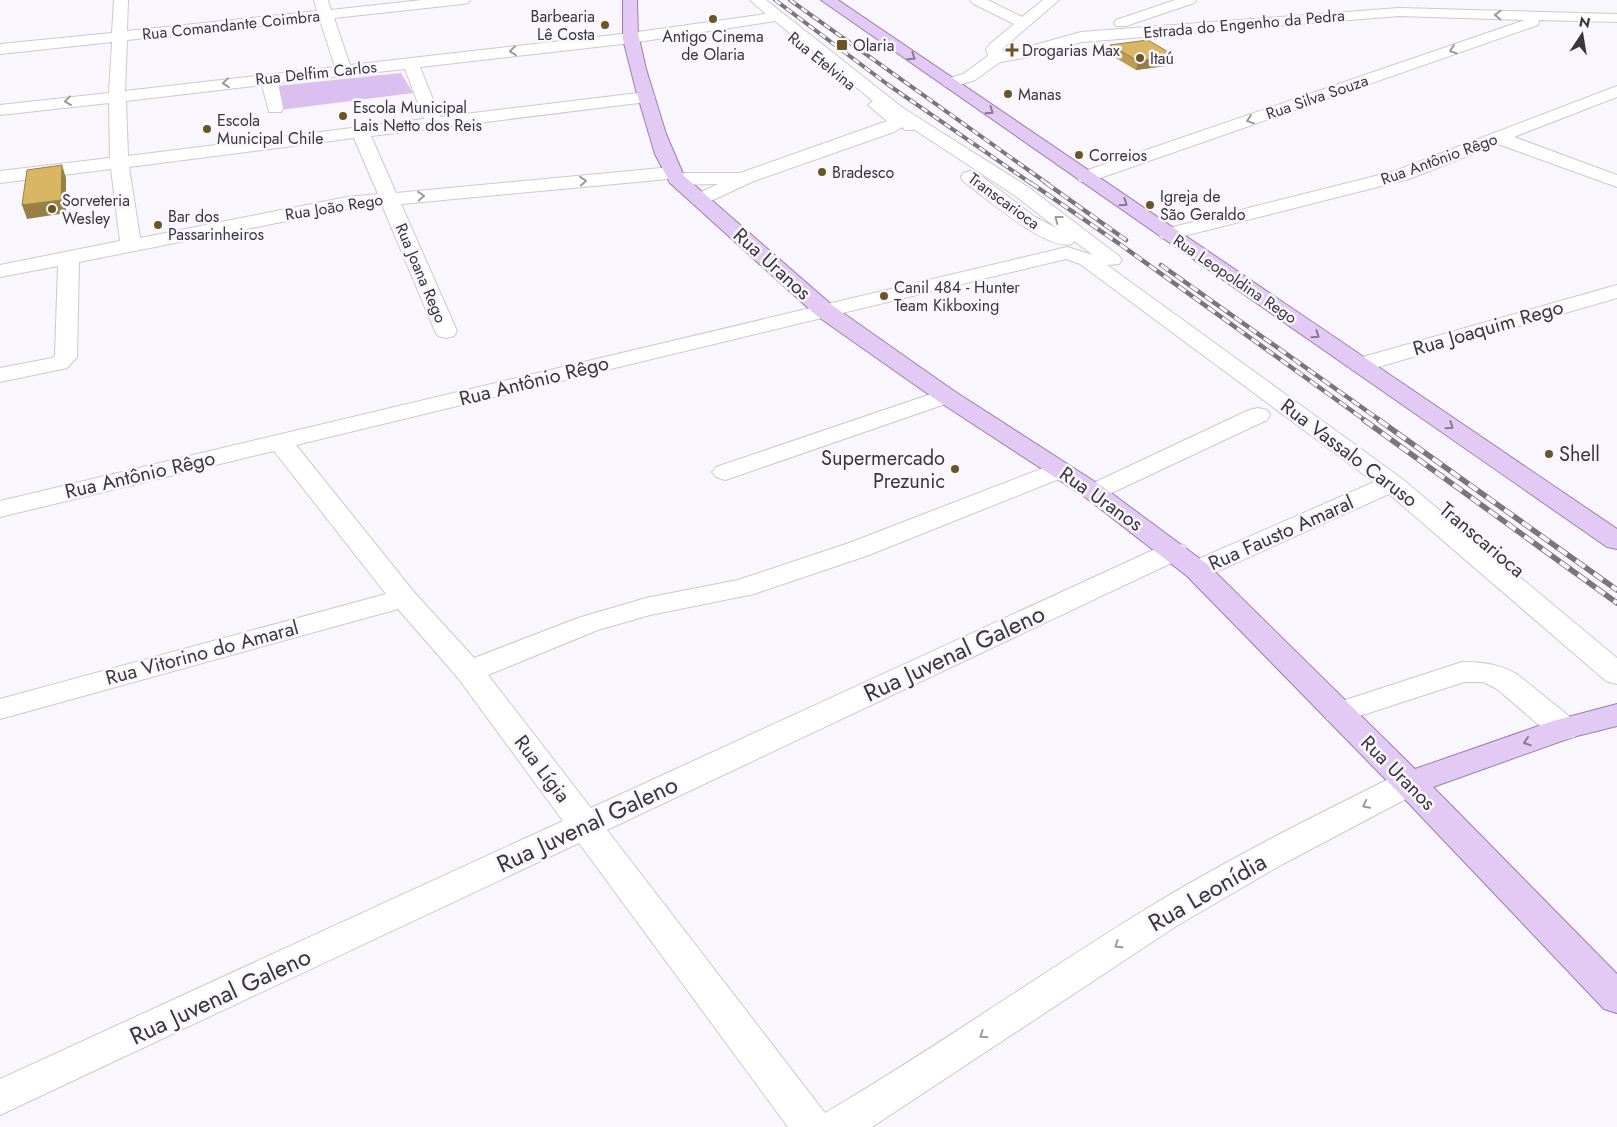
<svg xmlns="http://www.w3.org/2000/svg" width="1617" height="1127" font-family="Jost,sans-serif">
	<rect width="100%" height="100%" fill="#f9f6fd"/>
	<!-- green -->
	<path fill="#dabff0" d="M401,73L413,93L280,110L277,86Z"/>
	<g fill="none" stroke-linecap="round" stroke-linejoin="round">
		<defs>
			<path id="minor" d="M114,0H128L127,31L317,11L314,0H328L331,10L422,0H470L468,3L463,4L334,18L350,65L631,33L766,14L750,0H766L903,108L1028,187L1119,256L1122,260L1119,264L1107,265L1401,478L1617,658V684L1606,681L1389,494L1207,576L1197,578L1187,576L1183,570L1187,564L1374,482L1080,264L1066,259L296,445L414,592L474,658L578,618L646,598L738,580L849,543L1051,465L1060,462L1069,465L1073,470L1069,475L869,555L754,594L650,615L598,630L488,675L591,808L1164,545L1174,543L1184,545L1188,551L1184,557L607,830L825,1113C936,1048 1041,973 1151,906C1230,858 1314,816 1397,775L1409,771L1421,775L1425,783L1421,791L1281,865L1178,925L872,1127H788L579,843L0,1115V1079L563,821L458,678L398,609L0,719V699L386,594L274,451L0,517V501L1067,247L1093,255L1074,241L1072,244C1046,251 985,197 963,181L961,177L963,173L970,171L977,173L1035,217L1058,229L1014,195L915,130H905L902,127L894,132L754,181L700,206L693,204L690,200L693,196L718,184L677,185L670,183L668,179L401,204L457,331L454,336L446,338L438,336L435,331L382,205L347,209L79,262L77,357L67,368L0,382V368L52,358L55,355L58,266L0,277V265L120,241L111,169L0,183V171L110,158L109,103L0,115V105L109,93L112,42L0,54V44L112,33ZM320,20L335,67L125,91L127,40ZM775,21L873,101L868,105L887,121L740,173H681L679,169L672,167L396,193L371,136L647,102L653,101L655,97L653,93L647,92L440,117L420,67L631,43ZM405,69L424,119L128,156L126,101L262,85L269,112H281L283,108L278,83ZM354,138L378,194L347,197L140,238L129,167Z
				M970,0H988L1022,17L1043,0H1059L1002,49L1003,52L1017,50L1081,32L1399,8L1617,14V22L1539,20L1538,25L1086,183L1079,181L1077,177L1079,173L1525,20L1399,16L1082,42L1024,58L1000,62L975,80L950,88L944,86L942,83L944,80L963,74L988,56L986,49L990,44L1014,24L972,3Z
				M1175,0H1196L1194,3L1126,26H1116L1114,23L1116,20Z
				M1617,86V97L1514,137L1617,175V187L1498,144L1409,179L1168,240L1161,238L1158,234L1161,230L1395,171Z
				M1617,285V298L1368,370L1360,372L1352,370L1349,365L1352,360Z
				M946,389L954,391L958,396L954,401L734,477L725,480L716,477L712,472L716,467Z
				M1258,408L1267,410L1270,415L1267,420L1103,497L1094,500L1085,497L1081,492L1085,487L1249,410Z
				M1462,662C1483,662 1500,664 1518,675L1575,721L1580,729L1575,737L1564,740L1553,737L1497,689L1483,682H1464L1338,723L1327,720L1323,713L1327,706Z"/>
			<path id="major" d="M623,0H637L638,34L646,69L666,134L684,176L833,306L954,391L1103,487L1207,564L1415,769L1553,721L1617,704V726L1573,737L1433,787L1617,974V1013L1604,1009L1397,791L1187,576L1085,497L938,401L817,316L670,183L655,154L636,90L623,39Z
				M821,0H838L1617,529V549L1607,547Z"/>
		</defs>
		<!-- minor casing -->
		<use href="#minor" stroke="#ccc9cf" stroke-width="2"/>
		<!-- major casing -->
		<use href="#major" stroke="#9a80ae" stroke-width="2"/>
		<!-- minor -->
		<use href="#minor" fill="#fff" fill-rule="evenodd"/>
		<!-- major -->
		<use href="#major" fill="#e2caf4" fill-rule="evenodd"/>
		<defs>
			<path id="rail-far2" d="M775,0L887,84L1032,184
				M790,0L1048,184"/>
			<path id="rail-far1" d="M1031,183L1121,245L1366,421
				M1046,183L1126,240
				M1161,265L1381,421"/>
			<path id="rail" d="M1364,420L1617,603
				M1379,420L1617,590"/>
		</defs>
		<!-- rail-far2 casing -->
		<use href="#rail-far2" stroke="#78767a" stroke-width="4"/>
		<!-- rail-far1 casing -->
		<use href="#rail-far1" stroke="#78767a" stroke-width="4.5"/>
		<!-- rail casing -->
		<use href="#rail" stroke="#78767a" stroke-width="5.5"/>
		<!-- rail-far2 -->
		<use href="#rail-far2" stroke="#f9f6fd" stroke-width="2.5" stroke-dasharray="7" stroke-linecap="butt"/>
		<!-- rail-far1 -->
		<use href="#rail-far1" stroke="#f9f6fd" stroke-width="3" stroke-dasharray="9" stroke-linecap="butt"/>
		<!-- rail -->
		<use href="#rail" stroke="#f9f6fd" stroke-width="4" stroke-dasharray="11" stroke-linecap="butt"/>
	</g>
	<!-- wall -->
	<path fill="#bb9d55" d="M1110,45L1175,56L1173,65L1136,70L1109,54Z"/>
	<!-- shaded-wall -->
	<path fill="#987f45" d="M1175,56L1173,65L1136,70L1138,61Z
		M62,165L66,178V213L27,219L22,205Z"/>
	<!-- building -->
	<path fill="#d9b663" stroke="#987f45" d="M1148,40L1175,56L1138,61L1110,45Z
		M62,165L61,200L22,205L27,170Z"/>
	<!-- one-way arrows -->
	<defs><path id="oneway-chevron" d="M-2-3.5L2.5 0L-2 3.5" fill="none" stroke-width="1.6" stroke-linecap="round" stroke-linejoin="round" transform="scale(1.25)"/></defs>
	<g stroke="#9c9b9c">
		<use href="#oneway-chevron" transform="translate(1498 15) rotate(-178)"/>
		<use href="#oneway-chevron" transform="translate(1453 50) rotate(161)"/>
		<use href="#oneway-chevron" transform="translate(513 51) rotate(174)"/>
		<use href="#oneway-chevron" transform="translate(226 83) rotate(174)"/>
		<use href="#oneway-chevron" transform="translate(68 101) rotate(173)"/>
		<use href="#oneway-chevron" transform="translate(1250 120) rotate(161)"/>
		<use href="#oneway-chevron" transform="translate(583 181) rotate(-5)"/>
		<use href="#oneway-chevron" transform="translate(421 196) rotate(-5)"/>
		<use href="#oneway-chevron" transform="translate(1058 219) rotate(-142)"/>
		<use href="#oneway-chevron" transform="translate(1366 805) rotate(153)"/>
		<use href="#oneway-chevron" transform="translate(1118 945) rotate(146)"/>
		<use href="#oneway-chevron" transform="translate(983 1035) rotate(146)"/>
	</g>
	<g stroke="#84798e">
		<use href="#oneway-chevron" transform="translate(912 57) rotate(34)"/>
		<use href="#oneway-chevron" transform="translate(990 111) rotate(35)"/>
		<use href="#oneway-chevron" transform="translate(1124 203) rotate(34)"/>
		<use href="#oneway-chevron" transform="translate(1316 335) rotate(34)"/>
		<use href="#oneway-chevron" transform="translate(1450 426) rotate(34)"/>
		<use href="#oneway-chevron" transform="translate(1527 742) rotate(161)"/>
	</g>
	<!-- markers -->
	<g fill="#6a5624" stroke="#f9f6fd" stroke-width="2">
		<circle cx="713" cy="19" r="5"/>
		<circle cx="605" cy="25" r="5"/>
		<rect x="836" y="39" width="12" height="12" rx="2.5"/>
		<path d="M1009.5 42.5h5v5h5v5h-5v5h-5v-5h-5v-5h5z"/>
		<circle cx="1140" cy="58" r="5"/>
		<circle cx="1008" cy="94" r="5"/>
		<circle cx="343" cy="116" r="5"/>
		<circle cx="207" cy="129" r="5"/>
		<circle cx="1079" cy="155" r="5"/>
		<circle cx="822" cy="172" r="5"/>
		<circle cx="1150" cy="205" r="5"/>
		<circle cx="52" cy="209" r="5"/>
		<circle cx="158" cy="225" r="5"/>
		<circle cx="884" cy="296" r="5"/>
		<circle cx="1549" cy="454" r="5"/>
		<circle cx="955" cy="469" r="5"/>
	</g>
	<g text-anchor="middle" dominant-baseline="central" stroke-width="5" stroke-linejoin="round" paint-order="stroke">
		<!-- far-poi labels -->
		<g font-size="16" fill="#38373a" stroke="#f9f6fd" text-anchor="start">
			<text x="595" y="16" text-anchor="end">Barbearia<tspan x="595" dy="18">Lê Costa</tspan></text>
			<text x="713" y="36" text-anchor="middle">Antigo Cinema<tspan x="713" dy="18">de Olaria</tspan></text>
			<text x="853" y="45">Olaria</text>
			<text x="1022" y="50">Drogarias Max</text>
			<text x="1150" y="58">Itaú</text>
			<text x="1018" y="94">Manas</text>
			<text x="353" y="107">Escola Municipal<tspan x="353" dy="18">Lais Netto dos Reis</tspan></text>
			<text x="217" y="120">Escola<tspan x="217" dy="18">Municipal Chile</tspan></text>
			<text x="1089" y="155">Correios</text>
			<text x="832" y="172">Bradesco</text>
			<text x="1160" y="196">Igreja de<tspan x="1160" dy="18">São Geraldo</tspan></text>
			<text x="62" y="200">Sorveteria<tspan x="62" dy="18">Wesley</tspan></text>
			<text x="168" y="216">Bar dos<tspan x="168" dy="18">Passarinheiros</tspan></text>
			<text x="894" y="287">Canil 484 - Hunter<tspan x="894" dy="18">Team Kikboxing</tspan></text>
		</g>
		<!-- far-street labels -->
		<g font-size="16" fill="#38373a" stroke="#f9f6fd">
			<text transform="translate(1244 24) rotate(-5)">Estrada do Engenho da Pedra</text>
			<text transform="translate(231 25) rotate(-6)">Rua Comandante Coimbra</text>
			<text transform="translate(822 61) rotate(39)">Rua Etelvina</text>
			<text transform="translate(316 73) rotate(-6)">Rua Delfim Carlos</text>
			<text transform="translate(1317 97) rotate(-19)">Rua Silva Souza</text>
			<text transform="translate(1439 159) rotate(-20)">Rua Antônio Rêgo</text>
			<text transform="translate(1004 201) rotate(36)">Transcarioca</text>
			<text transform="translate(334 207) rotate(-9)">Rua João Rego</text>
			<text transform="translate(421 273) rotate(67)">Rua Joana Rego</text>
			<text transform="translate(1235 279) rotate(34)">Rua Leopoldina Rego</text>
		</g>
		<!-- street labels -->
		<g font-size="20" fill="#38373a" stroke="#f9f6fd">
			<text transform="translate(772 264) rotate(42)">Rua Uranos</text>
			<text transform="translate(1488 328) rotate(-16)">Rua Joaquim Rego</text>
			<text transform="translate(534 381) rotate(-14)">Rua Antônio Rêgo</text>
			<text transform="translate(1349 453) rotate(37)">Rua Vassalo Caruso</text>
			<text transform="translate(140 475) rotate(-13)">Rua Antônio Rêgo</text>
			<text transform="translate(1101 499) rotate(35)">Rua Uranos</text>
			<text transform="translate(1281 533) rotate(-24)">Rua Fausto Amaral</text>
			<text transform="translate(1482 540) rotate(40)">Transcarioca</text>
			<text transform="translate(202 653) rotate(-15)">Rua Vitorino do Amaral</text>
			<text transform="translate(542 769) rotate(53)">Rua Lígia</text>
			<text transform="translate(1398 773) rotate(45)">Rua Uranos</text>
		</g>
		<!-- poi labels -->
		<g font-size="20" fill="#38373a" stroke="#f9f6fd" text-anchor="start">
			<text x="1559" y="454">Shell</text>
			<text x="945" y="458" text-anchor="end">Supermercado<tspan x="945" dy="23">Prezunic</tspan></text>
		</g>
		<!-- near-street labels -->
		<g font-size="24" fill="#38373a" stroke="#f9f6fd">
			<text transform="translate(954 653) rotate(-25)">Rua Juvenal Galeno</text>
			<text transform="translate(587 824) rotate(-25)">Rua Juvenal Galeno</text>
			<text transform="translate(1207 892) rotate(-30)">Rua Leonídia</text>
			<text transform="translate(220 996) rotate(-25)">Rua Juvenal Galeno</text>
		</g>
	</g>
	<!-- north arrow -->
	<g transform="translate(1582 35) rotate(12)" stroke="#f9f6fd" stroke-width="4" paint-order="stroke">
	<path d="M0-4L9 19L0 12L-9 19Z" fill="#38373a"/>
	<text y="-8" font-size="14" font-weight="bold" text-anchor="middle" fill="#38373a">N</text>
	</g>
</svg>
